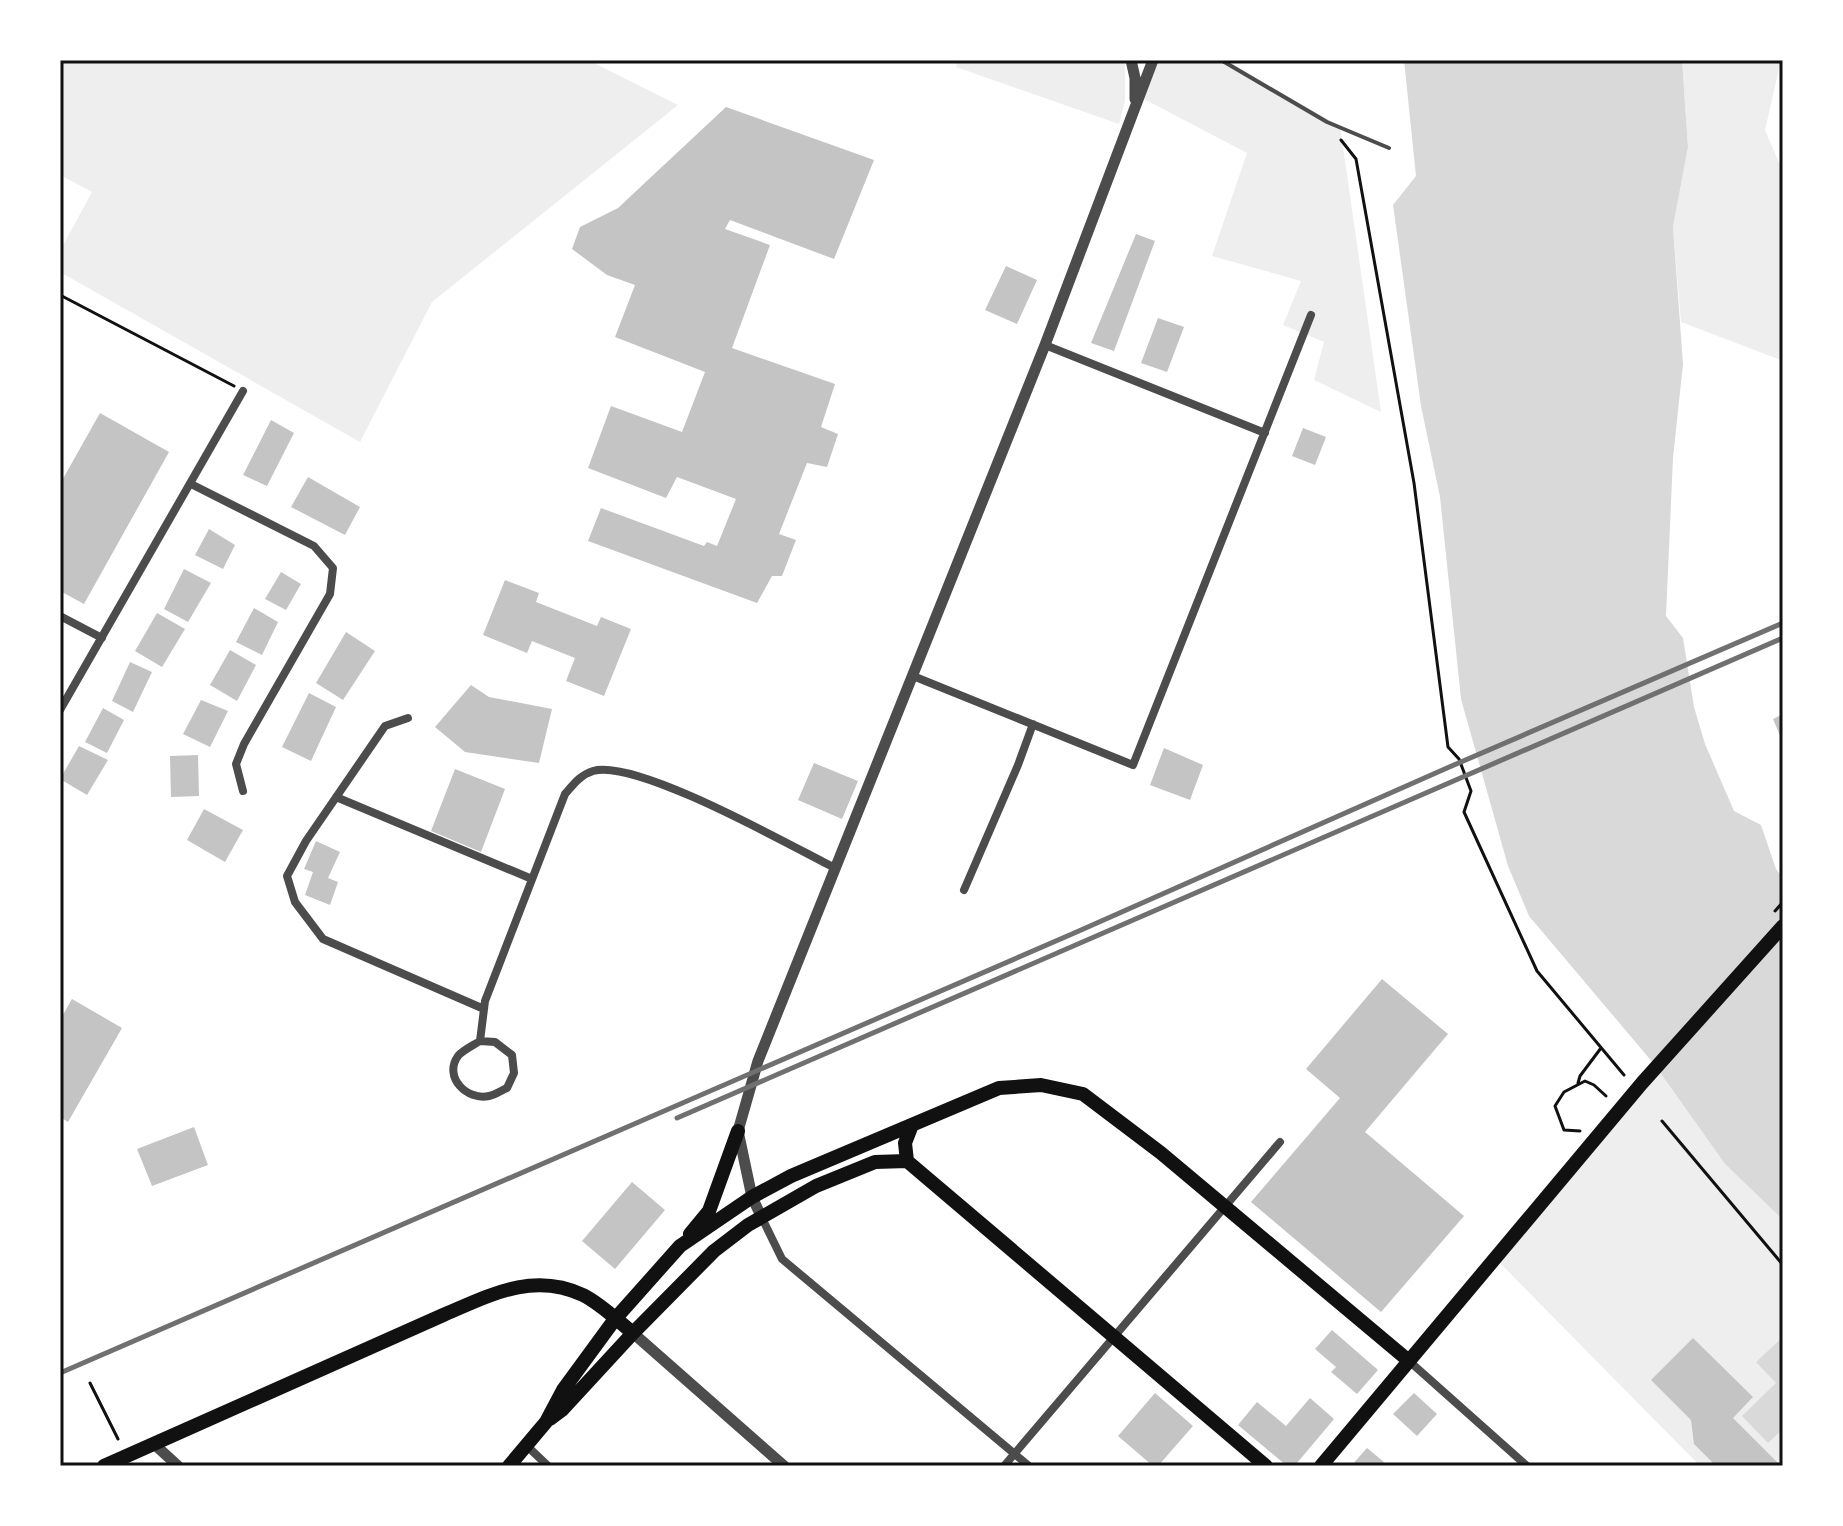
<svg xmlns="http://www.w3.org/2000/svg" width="1843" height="1526" font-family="Karla,sans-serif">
	<rect width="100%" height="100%" fill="#fff"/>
	<!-- green -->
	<path fill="#eee" d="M60,60H588L678,105L432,302L360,442L60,272V251L92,192L60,175Z
		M958,60H1125V101L1119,124L956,67Z
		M1158,60H1223L1340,126L1381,412L1314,380L1324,342L1283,325L1301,281L1212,256L1247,153L1144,99Z
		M1682,60H1781L1765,130L1783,172V361L1681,322L1673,227L1688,147Z
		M1654,1064L1725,1164L1783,1220V1466H1700L1492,1255Z"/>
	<!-- water -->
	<path fill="#d9d9d9" d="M1404,60H1682L1688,147L1673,227L1683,364L1673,458L1666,616L1683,638L1694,707L1705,744L1734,811L1761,825L1776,869L1783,878V1220L1725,1164L1654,1064L1529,916L1508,866L1461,699L1440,497L1421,406L1393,205L1416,176Z
		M1783,1337V1429L1768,1443L1742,1416L1776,1383L1756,1362Z"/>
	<!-- building -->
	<path fill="#c4c4c4" d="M726,107L874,160L834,259L730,220L725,229L770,245L732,348L835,384L821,427L838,434L827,467L807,463L779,534L796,540L782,576H772L757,603L588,541L601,508L704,546L707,542L717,546L736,499L677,477L666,498L588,468L611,406L682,432L705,372L615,337L635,285L607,275L572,249L580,227L618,208Z
		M1136,234L1155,241L1114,351L1091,343Z
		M1006,266L1037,280L1017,324L985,310Z
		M1158,318L1184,327L1167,372L1141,363Z
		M100,413L169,452L84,604L60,591V484Z
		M271,420L294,433L267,486L243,475Z
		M1303,428L1326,437L1315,465L1292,456Z
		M308,477L360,507L345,535L291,507Z
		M209,529L235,545L223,569L195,555Z
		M184,569L211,583L188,622L164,609Z
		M281,572L301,584L286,610L265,599Z
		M505,580L539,593L536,602L597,626L601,617L631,629L604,696L566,681L575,658L532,641L527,653L483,635Z
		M254,608L278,622L262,655L236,642Z
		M157,613L185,629L162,667L135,651Z
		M346,632L375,651L343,700L316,683Z
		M230,650L256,665L237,701L210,685Z
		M130,662L152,672L133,712L112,701Z
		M471,685L489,697L552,709L539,763L465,752L435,727Z
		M309,693L336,707L311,761L282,747Z
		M201,700L228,711L210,747L183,734Z
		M103,708L124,720L107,753L85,742Z
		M1783,714V743L1773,719Z
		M79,746L108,760L87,795L60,779Z
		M1164,748L1203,765L1190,800L1150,785Z
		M198,755L199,796L171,797L170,756Z
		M814,763L858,781L842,819L798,800Z
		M455,769L505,789L481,852L431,831Z
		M204,809L243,830L225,862L187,840Z
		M316,841L340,852L328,878L338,882L330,905L305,895L313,872L304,869Z
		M1382,979L1448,1034L1365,1132L1464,1216L1381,1312L1251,1202L1340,1098L1306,1069Z
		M72,999L122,1028L68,1122L60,1117V1020Z
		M194,1127L208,1165L152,1186L137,1149Z
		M632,1182L665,1210L615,1269L582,1241Z
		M1332,1330L1378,1370L1357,1394L1331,1372L1336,1367L1315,1349Z
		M1693,1338L1753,1397L1733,1418L1781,1466H1716L1694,1444L1691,1420L1651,1380Z
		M1155,1393L1193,1426L1158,1466H1153L1118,1436Z
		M1414,1393L1437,1414L1417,1436L1393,1414Z
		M1310,1398L1334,1419L1297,1463L1292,1466H1287L1238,1425L1257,1402L1286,1426Z
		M1367,1448L1384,1462L1381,1466H1351Z"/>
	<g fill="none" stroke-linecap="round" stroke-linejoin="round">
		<!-- path -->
		<path stroke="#111" stroke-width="3" d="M1341,140L1356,159L1414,483L1448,747L1459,759L1471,791L1464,812L1537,971L1624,1075
			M60,295L234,386
			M1775,911L1783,902
			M1578,1083L1580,1076L1601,1048
			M1662,1121L1783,1265
			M1580,1131L1564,1130L1555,1106L1564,1092L1585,1081L1594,1085L1606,1096
			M90,1383L118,1439"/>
		<!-- service -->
		<path stroke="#4c4c4c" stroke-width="4" d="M1221,60L1327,122L1389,148"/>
		<!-- minor -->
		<path stroke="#4c4c4c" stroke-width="8" d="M1045,345L1265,433
			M191,484L314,546L333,568L330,594L244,744L236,764L243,791
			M60,616L102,638
			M913,676L1133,765L1311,315
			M60,710L243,391
			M408,718L385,726L306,841L287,876L295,902L323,939L484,1009
			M336,797L532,879
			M964,890L1018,765L1033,724
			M480,1041L495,1042L512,1055L514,1073L507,1088C502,1090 495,1095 489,1096C467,1101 443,1077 458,1056C463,1050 474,1045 480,1041L485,1001L565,794C573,785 580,775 593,771C636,758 791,846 835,868
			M761,1216L782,1259L1029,1466
			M1409,1361L1527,1466
			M527,1446L548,1466
			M1004,1466L1280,1142"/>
		<!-- tertiary -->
		<path stroke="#4c4c4c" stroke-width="11" d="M1131,60L1135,78V99
			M761,1216L752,1197L738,1131L758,1061L1045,345L1153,60
			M633,1333L784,1466
			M153,1443L178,1466"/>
		<!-- primary -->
		<path stroke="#111" stroke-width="14" d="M907,1161L1266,1466
			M907,1161L905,1143L912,1125
			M690,1234L709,1211L738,1131
			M550,1419L562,1410L633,1333L714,1251L748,1225L816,1186L875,1162L907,1161
			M104,1466L441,1316C488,1296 532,1271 583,1295C601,1304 617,1320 633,1333
			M509,1466L546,1422L563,1390L615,1319L680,1246L752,1197L791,1176L999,1088L1041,1085L1083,1094L1161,1153L1409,1361
			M1321,1466L1642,1083L1783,926"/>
		<!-- rail -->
		<path stroke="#707070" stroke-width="5" d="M677,1118L1783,638
			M60,1373L1072,934L1447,768L1783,623"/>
	</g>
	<!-- border -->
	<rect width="1843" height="1526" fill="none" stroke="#ffffff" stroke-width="124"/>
	<rect x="62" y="62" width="1719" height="1402" fill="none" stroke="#111" stroke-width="3"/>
</svg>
